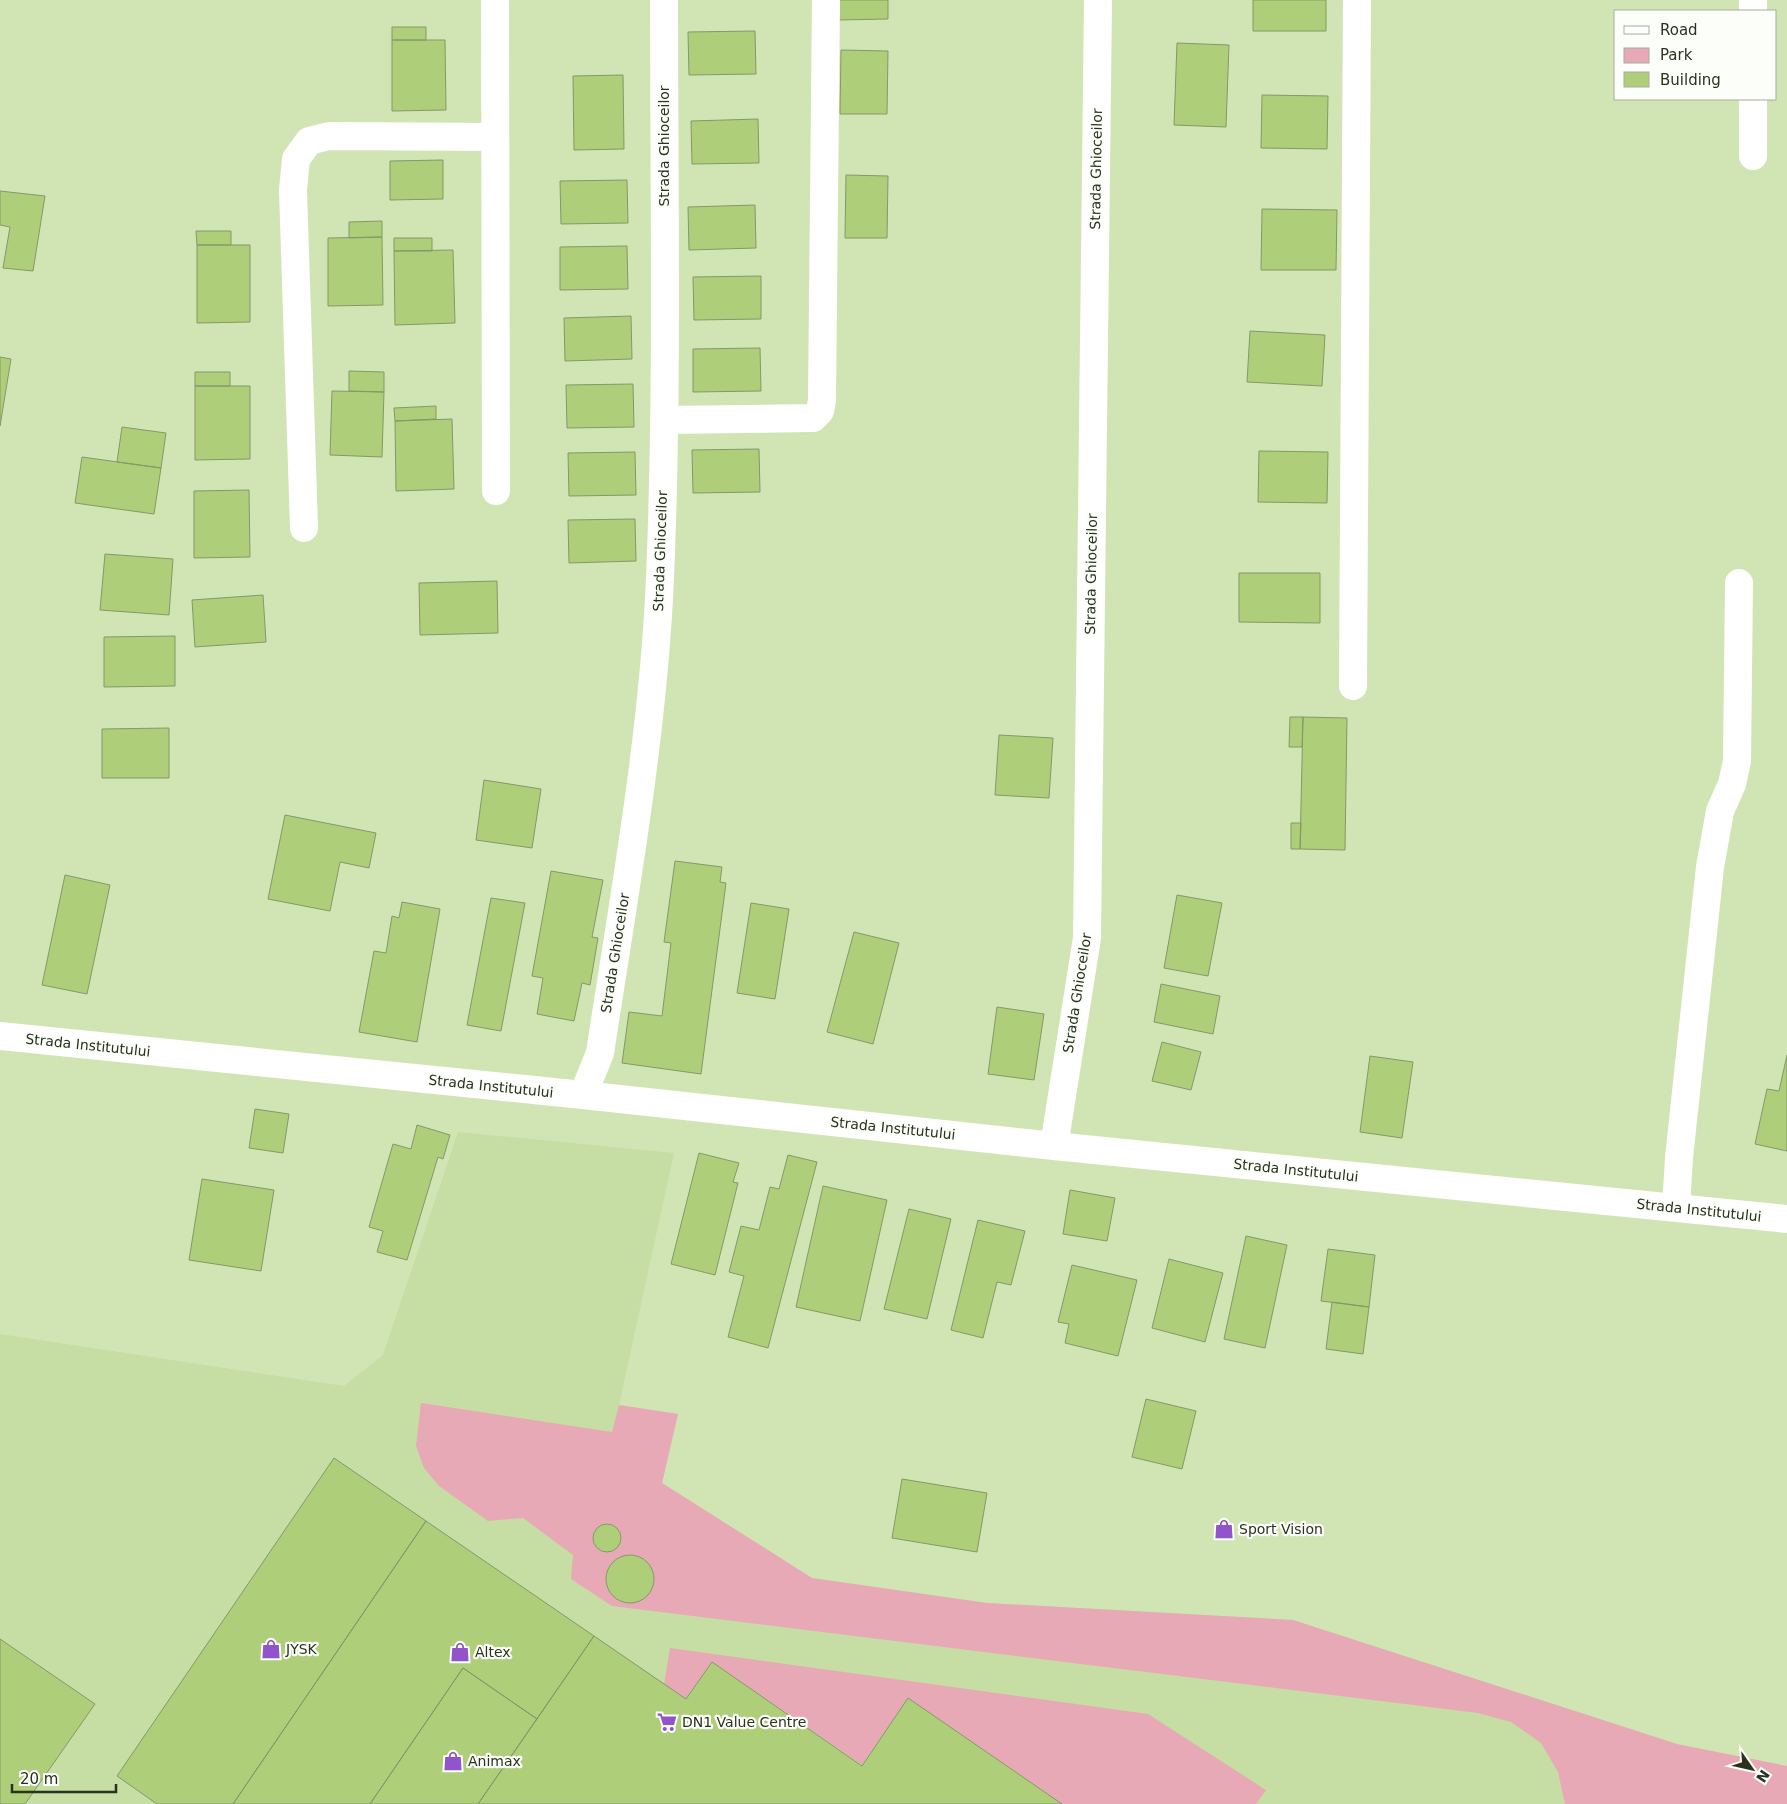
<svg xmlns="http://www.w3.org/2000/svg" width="1787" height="1804" font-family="'DejaVu Sans',sans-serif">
	<rect width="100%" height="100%" fill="#d1e5b4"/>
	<!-- built -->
	<path fill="#c6dda4" d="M458,1132L674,1153L619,1405L678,1414L662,1483L812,1578L987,1603L1293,1620L1677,1744L1646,1804H0V1334L344,1386L383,1355Z"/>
	<!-- green -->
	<path fill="#e7a9b6" d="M421,1403L612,1432L619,1405L678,1414L662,1483L812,1578L987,1603L1293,1620L1677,1744L1787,1766V1804H1565L1558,1772L1541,1743L1511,1722L1478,1713L612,1606L571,1579L573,1555L523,1518L488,1521L439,1486L424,1468L416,1446Z
		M670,1648L1148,1714L1266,1790L1256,1804H1062L908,1698L862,1765L712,1662L686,1699L664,1685Z"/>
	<!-- building -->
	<path fill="#aece7a" stroke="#859869" d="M838,0H888V19L838,20Z
		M1253,0H1326V31H1253Z
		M392,27H426V40H392Z
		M755,31L756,74L689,75L688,32Z
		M392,40H445L446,110L392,111Z
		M1177,43L1229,45L1226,127L1174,125Z
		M841,50L888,51L887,114H840Z
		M623,75L624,149L574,150L573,76Z
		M1262,95L1328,96L1327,149L1261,148Z
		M758,119L759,163L692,164L691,121Z
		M443,160V199L390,200V161Z
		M846,175L888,176L887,238H845Z
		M627,180L628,223L561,224L560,181Z
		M0,191L45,196L33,271L3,268L10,227L0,225Z
		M755,205L756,248L689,250L688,207Z
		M1262,209L1337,210L1336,270H1261Z
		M382,221V237L349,238V222Z
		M196,231H231V245H197Z
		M382,237L383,305L328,306V238Z
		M394,238H432V251H394Z
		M197,245H250V322L197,323Z
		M627,246L628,289L560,290V247Z
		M453,250L455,323L395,325L394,251Z
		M761,276V319L694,320L693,277Z
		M631,316L632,359L565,361L564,318Z
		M1250,331L1325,335L1322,386L1247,382Z
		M760,348L761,391L693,392V349Z
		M0,357L11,359L0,426Z
		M349,371L384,372V392L349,391Z
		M195,372H230V386H195Z
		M633,384L634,427L567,428L566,385Z
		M195,386H250V459L195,460Z
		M332,391L384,392L382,457L330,455Z
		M436,406V419L395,421L394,408Z
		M452,419L454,489L396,491L395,421Z
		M122,427L166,433L161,468L117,462Z
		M759,449L760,492L693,493L692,450Z
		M1259,451L1328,452L1327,503L1258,502Z
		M635,452L636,495L569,496L568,453Z
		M82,457L161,468L154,514L75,503Z
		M249,490L250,557L194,558V491Z
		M635,519L636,561L569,563L568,520Z
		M105,554L173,559L169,615L100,610Z
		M1239,573H1320V623L1239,622Z
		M497,581L498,633L420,635L419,583Z
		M263,595L266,642L195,647L192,600Z
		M175,636V686L104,687V637Z
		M1290,717H1303L1302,747H1289Z
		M1303,717L1347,718L1345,850L1300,849Z
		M169,728V778H102V729Z
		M999,735L1053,738L1049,798L995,795Z
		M484,780L541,789L532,848L476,840Z
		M285,815L376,833L369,868L340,862L330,911L268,899Z
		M1291,823H1301L1300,849H1291Z
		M675,861L722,867L720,882L726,883L701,1074L622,1063L629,1012L662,1016L671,943L664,942Z
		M551,871L603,880L592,937L598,938L590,985L582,983L574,1021L537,1014L543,978L532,976Z
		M65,875L110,885L87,994L42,985Z
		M1177,895L1222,903L1208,976L1164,968Z
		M491,898L525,903L501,1031L467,1025Z
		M402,902L440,909L417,1042L359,1032L374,951L386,953L392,916L399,918Z
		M751,903L789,909L775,999L737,993Z
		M854,932L899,943L873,1044L827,1032Z
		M1161,984L1220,996L1213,1034L1154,1022Z
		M997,1007L1044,1014L1034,1080L988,1074Z
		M1162,1042L1201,1052L1191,1090L1152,1081Z
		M1787,1055V1151L1755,1144L1767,1089L1779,1091Z
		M1370,1056L1413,1062L1402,1138L1360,1132Z
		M255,1109L289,1114L283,1153L249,1148Z
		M417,1125L450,1135L443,1159L438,1157L407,1260L377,1252L383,1231L369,1227L393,1144L411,1149Z
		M699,1153L739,1163L733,1182L738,1183L715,1275L671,1264Z
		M788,1155L817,1162L768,1348L728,1337L744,1276L729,1272L741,1226L759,1230L770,1187L779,1189Z
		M202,1179L274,1190L261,1271L189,1260Z
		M823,1186L887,1200L860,1321L796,1307Z
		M1070,1190L1115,1198L1107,1241L1063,1234Z
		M909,1209L951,1219L927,1319L884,1309Z
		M978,1220L1025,1231L1011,1285L997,1282L983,1338L951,1330Z
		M1246,1236L1287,1245L1265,1348L1224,1339Z
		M1328,1249L1375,1255L1369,1307L1321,1301Z
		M1169,1259L1223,1273L1205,1342L1152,1328Z
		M1072,1265L1137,1280L1118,1356L1065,1343L1069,1324L1058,1322Z
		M1332,1302L1369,1307L1363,1354L1326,1349Z
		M1146,1399L1196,1411L1182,1469L1132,1457Z
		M334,1458L426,1521L233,1804H157L117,1776Z
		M902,1479L987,1493L977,1552L892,1538Z
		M426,1521L594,1636L537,1719L463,1668L370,1804H233Z
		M593 1538a14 14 0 1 1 28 0a14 14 0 1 1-28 0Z
		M606 1579a24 24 0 1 1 48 0a24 24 0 1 1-48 0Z
		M594,1636L686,1699L712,1662L862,1766L908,1698L1062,1804H478Z
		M0,1639L95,1704L25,1804H0Z
		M463,1668L537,1719L478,1804H370Z"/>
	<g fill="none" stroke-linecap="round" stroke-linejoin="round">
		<!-- street -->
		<path stroke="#fff" stroke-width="28" d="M495,0L496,491
			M1753,0V11
			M1753,99V156
			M664,420L813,418L820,411L822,400L826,0
			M304,528L293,190L296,159L309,141L329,136L495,137
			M1353,686L1357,0
			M0,1036L583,1095L1054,1146L1787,1219
			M583,1095L600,1053C624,895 653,738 660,579C668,386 664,193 664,0
			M1054,1146L1087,938L1098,0
			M1676,1207L1679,1158L1710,867L1720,811L1732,784L1737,761L1739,583"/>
	</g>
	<!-- icons -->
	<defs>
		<symbol id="shop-bare" viewBox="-9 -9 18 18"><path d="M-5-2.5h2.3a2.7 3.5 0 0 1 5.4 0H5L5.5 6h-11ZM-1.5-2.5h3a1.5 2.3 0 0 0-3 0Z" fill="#9254ca" stroke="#fcfef9" stroke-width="2.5" paint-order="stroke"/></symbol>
		<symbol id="supermarket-bare" viewBox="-9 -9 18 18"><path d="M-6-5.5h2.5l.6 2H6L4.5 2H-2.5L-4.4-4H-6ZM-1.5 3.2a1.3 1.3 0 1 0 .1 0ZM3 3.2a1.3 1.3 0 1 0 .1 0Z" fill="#9254ca" stroke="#fcfef9" stroke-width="2.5" paint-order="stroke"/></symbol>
	</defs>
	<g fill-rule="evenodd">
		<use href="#shop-bare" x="1210" y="1515" width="28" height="28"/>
		<use href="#shop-bare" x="257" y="1635" width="28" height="28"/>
		<use href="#shop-bare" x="446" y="1638" width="28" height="28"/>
		<use href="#supermarket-bare" x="653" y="1708" width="28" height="28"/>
		<use href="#shop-bare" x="439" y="1747" width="28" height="28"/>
	</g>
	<g text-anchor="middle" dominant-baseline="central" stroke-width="4.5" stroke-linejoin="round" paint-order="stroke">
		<!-- street labels -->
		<g font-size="14" fill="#2a321e" stroke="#fcfef9">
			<text transform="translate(664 146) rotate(-90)">Strada Ghioceilor</text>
			<text transform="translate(1096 169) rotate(-89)">Strada Ghioceilor</text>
			<text transform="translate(660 551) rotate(-88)">Strada Ghioceilor</text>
			<text transform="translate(1091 574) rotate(-89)">Strada Ghioceilor</text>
			<text transform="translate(615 953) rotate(-81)">Strada Ghioceilor</text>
			<text transform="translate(1077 993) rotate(-81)">Strada Ghioceilor</text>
			<text transform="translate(88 1045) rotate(6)">Strada Institutului</text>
			<text transform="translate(491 1086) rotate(6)">Strada Institutului</text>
			<text transform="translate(893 1128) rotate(6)">Strada Institutului</text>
			<text transform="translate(1296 1170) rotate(6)">Strada Institutului</text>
			<text transform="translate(1699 1210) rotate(6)">Strada Institutului</text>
		</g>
		<!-- poi labels -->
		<g font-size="14" fill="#2a321e" stroke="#fcfef9" text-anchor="start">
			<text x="1239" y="1529">Sport Vision</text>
			<text x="286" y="1649">JYSK</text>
			<text x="475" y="1652">Altex</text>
			<text x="682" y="1722">DN1 Value Centre</text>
			<text x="468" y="1761">Animax</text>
		</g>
	</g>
	<!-- legend -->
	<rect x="1614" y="10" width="162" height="90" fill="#fcfef9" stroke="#a8aca1"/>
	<rect x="1624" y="26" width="25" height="8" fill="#ffffff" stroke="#a8aca1"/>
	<text x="1660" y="35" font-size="15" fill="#2a321e">Road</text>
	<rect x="1624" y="48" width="25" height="15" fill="#e7a9b6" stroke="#a8aca1"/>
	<text x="1660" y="60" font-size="15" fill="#2a321e">Park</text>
	<rect x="1624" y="72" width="25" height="15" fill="#aece7a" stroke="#a8aca1"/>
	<text x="1660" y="85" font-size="15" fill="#2a321e">Building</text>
	<!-- north arrow -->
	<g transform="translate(1752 1769) rotate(124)" stroke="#fcfef9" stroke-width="4" paint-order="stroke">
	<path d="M0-4L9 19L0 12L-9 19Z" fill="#2a321e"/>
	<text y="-8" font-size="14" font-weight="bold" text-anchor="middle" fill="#2a321e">N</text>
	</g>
	<!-- scale -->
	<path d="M12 1784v8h104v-8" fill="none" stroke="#2a321e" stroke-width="2.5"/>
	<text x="20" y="1784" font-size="15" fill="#2a321e" stroke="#fcfef9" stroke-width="4" paint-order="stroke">20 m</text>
</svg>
